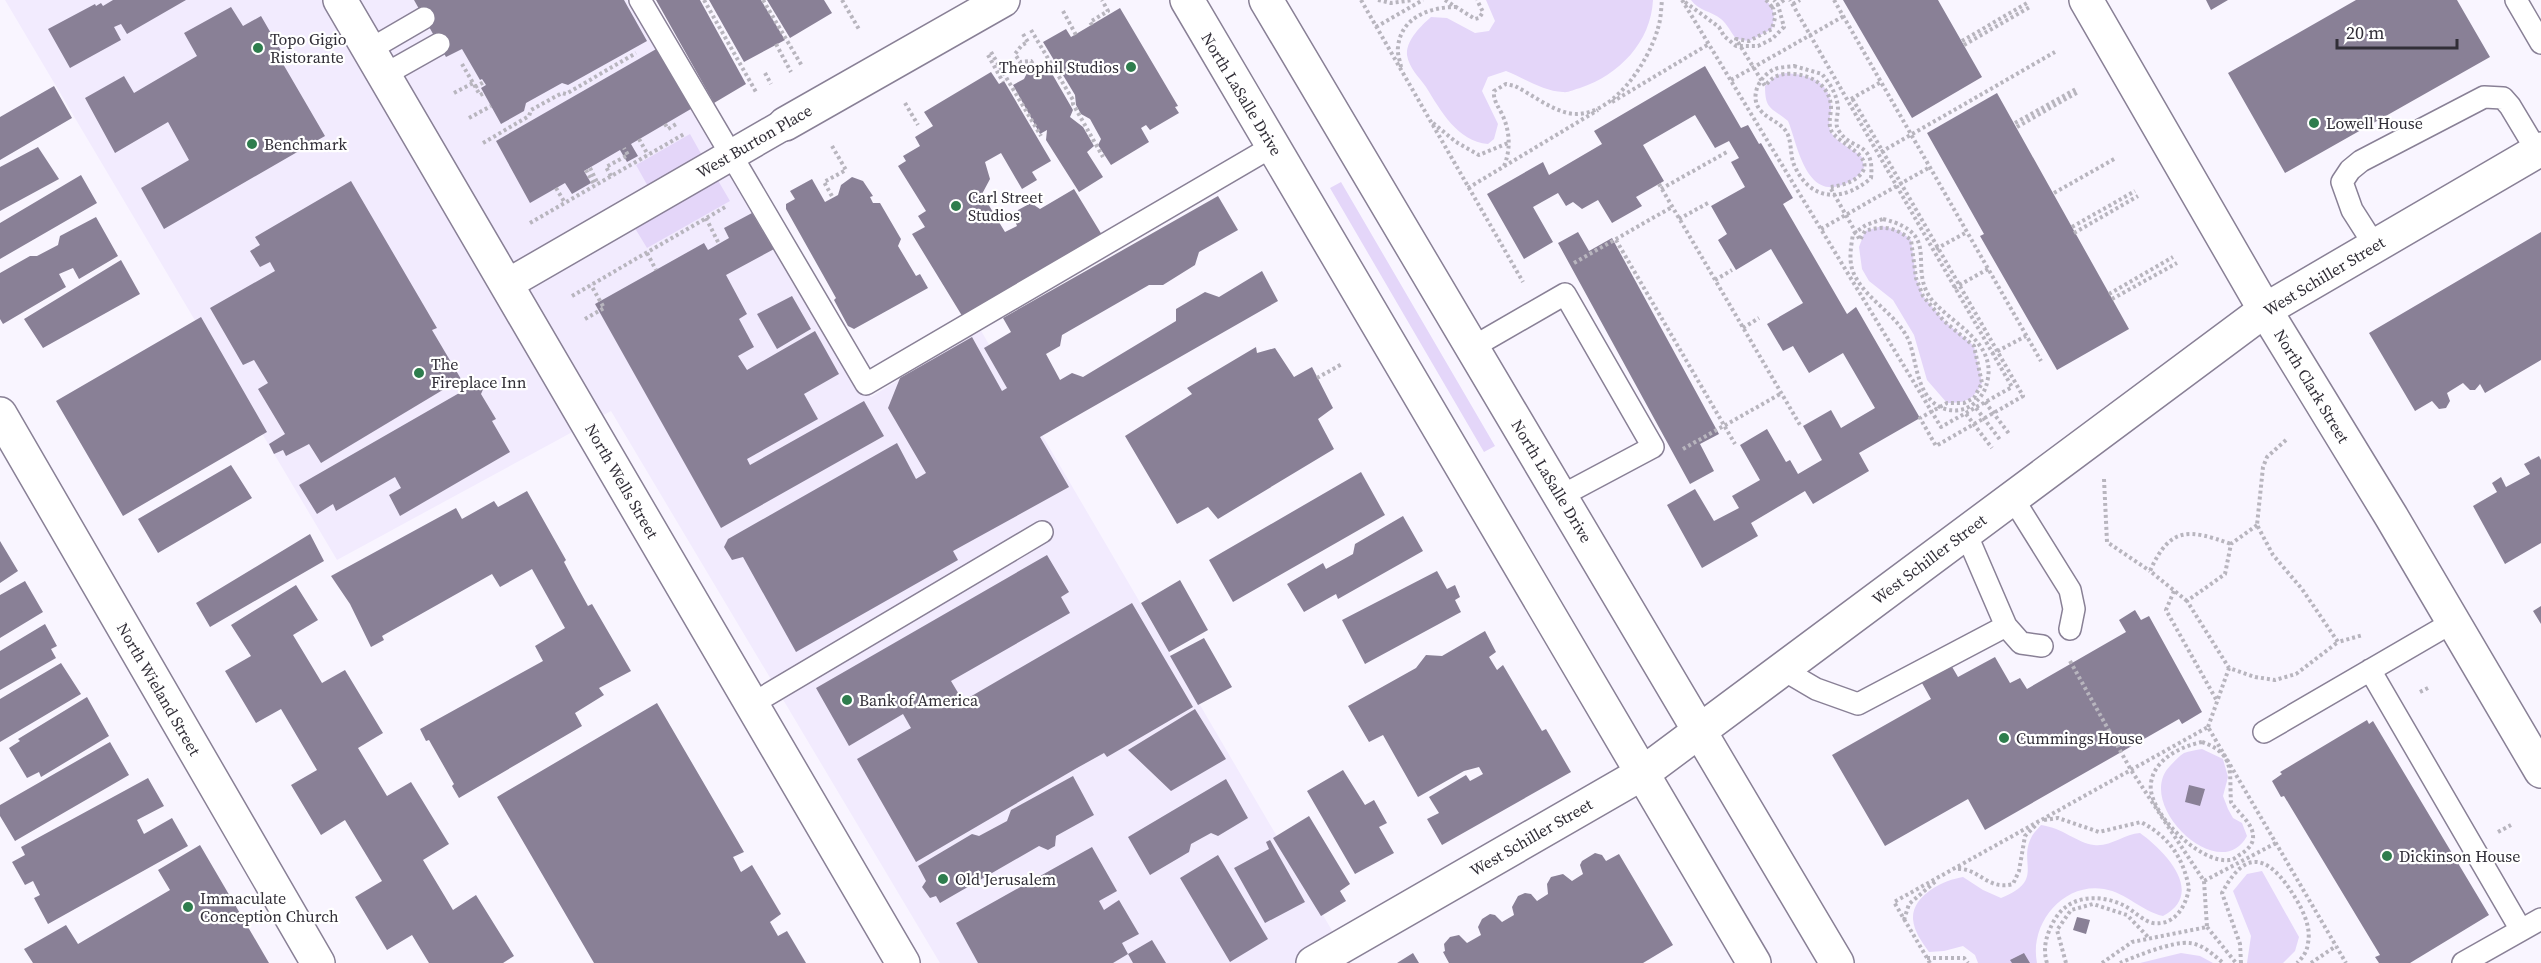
<svg xmlns="http://www.w3.org/2000/svg" width="2541" height="963" font-family="'Source Serif 4',serif">
	<rect width="100%" height="100%" fill="#f9f5ff"/>
	<!-- built -->
	<path fill="#f2ebfe" d="M5,0H647L871,397L980,329L1351,963H940L611,411L337,560Z"/>
	<!-- green -->
	<path fill="#e4d6f9" d="M1486,0H1653C1651,42 1619,75 1580,88C1575,89 1568,93 1563,92C1543,91 1524,78 1506,71L1488,77L1482,91L1498,124L1494,139L1488,144C1457,141 1441,111 1426,87C1419,77 1409,68 1407,55C1406,40 1421,26 1431,17L1447,18L1475,33L1489,31L1495,21Z
		M1691,0H1766C1775,10 1775,16 1772,29L1749,41L1736,39C1731,32 1727,24 1721,19C1711,11 1699,11 1691,0Z
		M1786,73C1809,75 1832,81 1831,110C1830,119 1827,126 1832,134C1839,144 1853,149 1862,157L1864,168C1859,176 1851,182 1842,185C1805,199 1797,142 1788,121C1771,107 1765,110 1765,86L1777,75Z
		M690,134L704,159L650,190L636,165Z
		M716,177L730,201L647,248L633,225Z
		M1341,182L1495,446L1484,452L1330,188Z
		M1882,226L1900,231L1911,240L1916,278L1923,296L1944,321L1974,346L1982,383C1973,400 1966,403 1947,403L1927,380L1914,335L1893,300L1869,281L1862,269L1859,247L1865,231Z
		M2202,749L2223,759L2228,777L2223,796L2228,809L2233,818L2242,823L2247,836C2220,887 2133,804 2170,766C2174,762 2179,756 2184,753C2189,751 2196,750 2202,749Z
		M2041,825C2063,828 2077,843 2094,845C2111,847 2124,834 2140,833C2165,851 2206,893 2163,916C2141,911 2127,893 2104,889C2063,882 2029,924 2037,963H1978L1975,955L1963,946L1944,951L1929,952C1922,942 1914,932 1913,919C1912,895 1944,880 1963,877L1983,890L2001,898C2046,880 2017,863 2032,836C2034,832 2038,829 2041,825Z
		M2262,871L2299,937L2295,951L2283,963H2247L2251,936L2233,891L2247,874Z
		M2181,953L2200,956L2213,963H2140Z"/>
	<!-- building -->
	<path fill="#898096" d="M113,0H186L127,34L121,24L114,27L121,40L70,68L48,29L95,4L96,6L101,3L103,6Z
		M414,0H624L647,41L568,85L562,83L526,103L524,111L501,124L481,88L486,85L482,79L480,80L462,49L446,57Z
		M656,0H700L746,84L714,103Z
		M709,0H761L785,40L744,62Z
		M767,0H824L832,13L790,38Z
		M1843,0H1938L1982,77L1912,118Z
		M2206,0H2228L2211,10Z
		M2356,0H2457L2490,57L2285,173L2228,73Z
		M231,7L243,26L261,16L283,54L279,57L325,136L164,229L141,188L189,160L168,122L115,153L85,98L124,76L134,93L197,56L184,33Z
		M1120,8L1178,106L1175,107L1179,113L1150,130L1146,125L1141,128L1149,142L1111,165L1098,145L1101,139L1090,119L1081,114L1076,105L1075,95L1043,42L1066,29L1071,37Z
		M658,48L696,106L631,144L638,156L627,162L620,150L584,171L591,183L572,194L565,183L530,203L496,141Z
		M1037,65H1047L1073,110L1070,117L1083,127L1094,146L1087,152L1103,177L1079,192L1046,140L1047,130L1040,134L1013,85L1024,79L1029,69Z
		M1705,66L1741,128L1748,125L1759,144L1761,143L1793,198L1783,204L1847,314L1856,307L1920,418L1859,453L1869,471L1813,504L1805,491L1751,523L1758,536L1702,568L1667,505L1695,489L1714,521L1739,508L1732,496L1760,480L1740,445L1767,429L1786,462L1790,460L1798,474L1822,460L1803,426L1831,410L1841,428L1875,408L1843,353L1809,373L1793,346L1783,351L1767,324L1803,303L1771,249L1736,270L1718,240L1727,234L1711,206L1745,187L1731,162L1739,158L1729,141L1715,148L1695,115L1643,145L1664,181L1636,197L1642,206L1612,223L1598,200L1582,209L1573,202L1566,206L1558,193L1533,207L1553,242L1524,259L1487,194L1543,162L1549,175L1602,144L1594,131Z
		M991,72L999,84L1004,81L1051,161L1032,172L1037,180L1022,189L1001,153L985,162L990,179L982,194L1005,232L1017,226L1015,221L1018,210L1031,203L1040,209L1074,189L1102,235L964,319L912,234L925,227L918,216L926,211L898,166L906,161L903,156L920,146L915,137L933,126L924,112Z
		M54,86L72,118L0,160V117Z
		M1997,93L2129,329L2057,370L1980,236L1984,234L1927,133Z
		M38,147L59,179L0,211V167Z
		M81,175L97,203L0,259V223Z
		M852,177L863,181L873,196L870,197L873,203H880L901,239L898,246L916,276L920,274L928,288L854,329L848,326L834,300L836,298L786,209V204L795,199L790,191L812,179L825,202L838,195L841,185Z
		M351,181L437,328L432,330L461,379L321,463L309,444L286,456L283,450L274,454L269,444L285,434L258,389L268,383L254,360L243,365L210,308L275,271L270,262L260,267L250,251L260,245L255,237Z
		M1218,196L1238,230L1199,252L1195,265L1163,285H1149L1062,335L1060,346L1046,354L1060,380L1072,373L1083,377L1176,321V309L1205,292L1219,297L1262,271L1278,301L1040,437L1069,487L953,551L958,560L796,652L743,557L732,560L724,547L728,539L897,443L916,479L926,473L888,408L900,378L972,337L1002,391L1007,388L984,348L1011,332L1003,318Z
		M752,213L769,242L772,240L776,248L726,275L747,314L739,319L754,347L738,356L747,370L815,331L839,374L804,394L818,419L747,459L750,465L864,401L884,436L721,528L595,304L704,243L708,250L729,238L724,228Z
		M96,217L118,256L79,279L73,268L59,274L66,287L3,324L0,319V273L30,256H37L58,245L60,236Z
		M1578,232L1589,251L1612,238L1719,434L1700,444L1714,471L1690,484L1558,243Z
		M2541,232V360L2485,393L2480,384L2475,390H2470L2463,383L2447,393L2450,401L2446,408L2439,409L2432,401L2415,411L2369,333Z
		M121,260L140,294L43,348L24,319Z
		M792,296L811,329L777,349L757,314Z
		M201,317L267,432L123,516L56,401Z
		M1256,347L1257,353L1275,348L1294,377L1312,367L1333,408L1318,419L1334,449L1218,519L1208,507L1177,524L1125,436L1192,394L1187,388Z
		M464,382L485,385L481,394L496,419L492,421L510,452L400,516L389,495L401,488L395,477L336,511L333,504L317,514L299,485L461,392Z
		M2539,456L2541,460V543L2505,564L2473,506L2497,492L2492,483L2501,477L2506,487L2530,474L2524,464Z
		M231,465L252,498L158,553L138,519Z
		M1361,472L1385,515L1233,602L1209,560Z
		M527,491L566,560L564,562L573,579L588,606L592,604L631,671L599,688L604,695L575,713L582,726L459,798L452,786L454,784L429,740L426,741L420,729L543,661L535,646L565,628L532,569L500,587L492,574L382,636L384,640L371,647L350,604L331,576L456,508L462,519L494,501L498,507Z
		M1403,516L1423,551L1338,599L1336,594L1304,612L1287,584L1323,563L1326,569L1353,554L1355,544Z
		M310,534L324,561L210,627L196,603Z
		M0,541L18,571L0,583Z
		M1047,555L1069,592L1061,597L1070,613L951,681L963,701L1132,603L1193,707L1107,757L1104,753L1077,768L916,862L857,759L911,728L903,714L849,746L816,688Z
		M1437,571L1447,589L1455,585L1460,597L1455,600L1461,612L1365,664L1342,620Z
		M1180,580L1208,630L1169,652L1141,603Z
		M25,581L43,612L0,638V595Z
		M296,585L318,620L293,635L322,683L345,670L383,733L358,748L387,796L411,782L449,844L423,860L453,910L476,895L514,956L503,963H429L412,935L387,950L355,897L382,881L345,820L321,835L291,785L317,770L281,709L256,723L225,671L251,656L231,625Z
		M2541,606V624L2533,611Z
		M2135,610L2141,620L2149,616L2202,712L2182,724L2179,719L1985,830L1968,799L1885,846L1832,755L1931,699L1918,676L1948,660L1958,677L1995,657L2010,683L2020,678L2027,689L2126,632L2119,620Z
		M45,624L57,646L51,649L56,658L0,690V651Z
		M1485,631L1496,652L1489,657L1497,670L1503,665L1542,731L1546,729L1571,772L1442,845L1427,819L1439,813L1429,797L1466,775L1470,781L1483,774L1479,767L1464,771L1418,797L1383,735L1369,742L1348,706L1416,668L1426,655L1442,656Z
		M1204,638L1232,687L1198,705L1170,656Z
		M61,663L81,694L0,742V699Z
		M87,697L109,736L41,777L39,772L27,778L9,748L20,741L18,739Z
		M657,703L744,852L733,857L741,872L752,865L781,914L770,922L778,936L787,931L806,963H594L497,797Z
		M1195,709L1226,759L1171,791L1128,750Z
		M2367,720L2369,724L2373,721L2489,915L2410,963H2379L2375,957L2380,955L2284,796L2281,797L2272,781L2282,774L2280,772Z
		M110,742L129,775L15,841L0,816V805Z
		M1343,770L1365,805L1374,800L1387,823L1379,827L1394,853L1355,874L1307,791Z
		M1073,776L1094,815L1056,836L1055,846L1048,850L1039,846L940,903L936,896L930,898L922,887L926,881L918,866L972,834L979,836L1007,821L1011,810Z
		M148,778L164,806L137,820L144,834L172,818L188,846L48,924L34,898L40,895L33,881L25,885L12,862L25,855L21,847Z
		M1226,779L1248,818L1218,836L1211,833L1191,844L1189,852L1150,875L1128,837Z
		M2189,785L2205,789L2200,806L2185,802Z
		M1309,816L1350,884L1340,891L1346,901L1321,916L1273,838Z
		M1270,840L1305,902L1265,923L1234,868L1269,849L1266,842Z
		M200,845L269,963H33L24,949L66,925L78,944L170,890L158,870Z
		M1092,847L1117,891L1099,901L1104,910L1119,900L1139,934L1122,943L1128,954L1113,963H978L956,923Z
		M1595,853L1602,855L1606,861L1619,854L1673,945L1643,963H1449L1443,952L1445,951L1444,944L1450,937L1459,935L1467,943L1481,935L1478,927L1482,919L1490,914L1495,915L1502,922L1514,915L1512,907L1518,896L1525,893L1531,894L1537,901L1548,894L1547,884L1551,877L1563,874L1572,881L1583,874L1580,865L1582,861Z
		M1218,855L1268,939L1230,962L1180,878Z
		M2077,917L2090,920L2086,934L2073,930Z
		M1152,940L1166,963H1133L1128,954Z
		M1413,953L1419,963H1397Z
		M2024,953L2030,963H2012L2010,960Z"/>
	<g fill="none" stroke-linecap="round" stroke-linejoin="round">
		<defs>
			<path id="service" d="M640,0L866,384L1273,146
				M2516,0L2541,43
				M369,50L424,18
				M384,75L439,44
				M2375,246L2352,210L2342,182L2350,170L2361,161L2484,97L2503,98L2510,106L2537,151
				M1473,347L1565,294L1653,447L1561,496
				M2012,497L2070,590L2074,609L2070,629
				M1965,531L2006,626
				M1782,669L1816,689L1858,704L2006,626L2021,643L2042,646
				M2370,670L2521,930
				M752,704L1042,532
				M2264,732L2453,622
				M2463,963L2541,919"/>
			<path id="pedestrian" d="M506,285L785,124"/>
			<path id="minor" d="M785,124L1003,0
				M0,414L318,963
				M1313,963L1643,773L2265,310L2541,149"/>
			<path id="tertiary" d="M340,0L903,963
				M2086,0L2265,310L2391,516L2541,771"/>
			<path id="secondary" d="M1187,0L1754,963
				M1266,0L1837,963"/>
		</defs>
		<!-- service casing -->
		<use href="#service" stroke="#898096" stroke-width="24"/>
		<!-- pedestrian casing -->
		<use href="#pedestrian" stroke="#898096" stroke-width="33"/>
		<!-- minor casing -->
		<use href="#minor" stroke="#898096" stroke-width="36"/>
		<!-- tertiary casing -->
		<use href="#tertiary" stroke="#898096" stroke-width="36"/>
		<!-- secondary casing -->
		<use href="#secondary" stroke="#898096" stroke-width="36"/>
		<!-- path -->
		<path stroke="#b8b5be" stroke-width="4" stroke-dasharray="3 3" stroke-linecap="butt" d="M704,0L756,92
			M763,0L802,66
			M842,0L860,31
			M1361,0L1523,282
			M1378,0L1391,3L1413,0
			M1445,0L1475,19L1479,18L1483,12L1477,0
			M1682,0L1941,427L2012,387L1790,0
			M1766,0L1773,8
			M1784,0L1773,8L1775,18L1772,29L1749,41L1736,39L1765,86C1773,76 1780,73 1793,74C1812,75 1830,86 1831,107C1831,115 1828,123 1831,130C1837,144 1878,156 1860,175C1852,183 1840,186 1830,187L1860,240L1865,231C1884,225 1895,227 1911,240L1916,278L1923,296L1944,321L1974,346L1982,383L1974,398L1964,403H1947L1920,418L1936,446L2023,396L1852,98
			M1834,0L2041,361
			M1685,2L1719,27L1724,36L1736,46H1758L1772,39L1784,27L1778,5L1774,0
			M1793,4L1800,0
			M1063,11L1076,35
			M1092,25L1090,22L1108,11L1102,0
			M1376,27L1423,0
			M1031,30L1073,100V104L1103,157
			M1023,34L1028,42L1022,45L1015,54L1020,62L1031,61L1034,66
			M1962,41L2027,3
			M776,44L791,72
			M1964,45L2030,7
			M991,52L1041,136
			M988,55L1003,82
			M462,64L480,95L484,93
			M1794,66L1822,74C1830,84 1837,94 1838,108C1838,116 1834,124 1839,131C1851,151 1875,140 1871,178C1845,201 1812,203 1795,167C1790,157 1792,146 1788,135C1782,122 1770,121 1761,111C1748,97 1760,75 1775,69C1780,67 1788,67 1794,66Z
			M1401,67C1400,61 1397,53 1398,47C1401,17 1430,7 1456,7
			M765,73L771,84
			M1731,80L1844,16
			M475,87L484,82
			M454,93L473,83
			M1851,99L1881,82
			M1612,102L1709,44
			M905,103L918,125
			M469,118L491,106
			M1433,123L1456,142L1479,155L1508,143
			M2015,123L2076,89
			M665,124L668,129L678,123
			M2017,127L2078,92
			M639,139L648,155
			M483,143L529,116L531,110L562,93L566,94L636,53
			M832,146L846,170L824,182L833,198
			M1881,152L2055,52
			M1504,166C1511,149 1510,131 1502,114C1498,106 1493,100 1494,91L1506,84L1515,86C1531,94 1550,109 1568,113C1610,122 1649,62 1658,28C1661,19 1661,9 1662,0
			M590,168L598,184
			M586,170L595,186
			M611,176L606,167L628,155L624,148
			M1659,184L1800,425
			M556,188L565,203
			M1468,188L1598,110
			M1661,189L1727,152
			M2054,193L2116,158
			M706,218L719,244
			M1679,219L1708,203
			M1883,219C1944,234 1906,267 1932,300C1952,324 1994,341 1988,378C1986,390 1982,397 1972,405C1962,412 1949,412 1938,406C1916,392 1917,362 1909,341C1897,314 1866,300 1854,274C1848,261 1851,247 1853,234L1866,225Z
			M530,223L684,134
			M2072,227L2135,191
			M1821,229L1930,167
			M2074,233L2138,196
			M1616,240L1735,444
			M1936,249L1967,232
			M647,253L656,270
			M1574,263L1672,207
			M1715,280L1732,270
			M1954,288L1988,269
			M2109,294L2173,257
			M572,296L727,206
			M2112,299L2177,263
			M585,319L604,308L591,285
			M1743,328L1759,318
			M1992,354L2026,336
			M1317,378L1342,364
			M1985,402L2010,435
			M1976,408L2001,441
			M1966,414L1992,448
			M2286,440L2267,457L2263,467L2257,525L2273,555L2302,589L2338,642L2363,635
			M1683,449L1782,393
			M2104,479L2107,542L2150,571
			M2257,525L2231,544L2225,574L2187,601L2229,668L2255,677L2275,680L2296,674L2338,642
			M2174,591L2166,610L2217,701
			M2187,601L2150,571C2170,526 2189,529 2231,544
			M2070,661L2131,770L2204,881L2276,843
			M2420,692L2430,687
			M2208,727L2229,668
			M2202,742C2236,754 2229,772 2231,802C2237,812 2253,823 2253,836C2254,844 2247,850 2241,854C2237,856 2234,860 2229,860C2200,864 2146,811 2151,783C2154,759 2182,746 2202,742Z
			M2044,820L2058,818L2099,832L2141,822C2169,837 2183,857 2189,888C2186,906 2175,926 2153,923C2143,921 2134,911 2125,906C2102,894 2070,894 2055,919C2047,933 2042,947 2047,963
			M2498,832L2511,825
			M1958,869C1979,868 1988,891 2013,884L2019,871L2025,836L2038,823
			M1904,920L1909,904L1936,881
			M2207,927L2236,963
			M1927,958H1964L1968,963
			M1930,963L1894,902L2208,727L2346,963
			M2066,963L2057,930L2071,910L2093,904L2127,915L2149,938
			M2102,963L2132,942L2207,927L2204,881
			M2120,963C2136,956 2173,941 2190,943C2202,944 2214,955 2223,963
			M2241,963L2240,944L2222,893C2243,853 2264,852 2289,888C2299,903 2312,924 2308,943C2307,952 2303,957 2297,963
			M2311,963L2336,946"/>
		<!-- service -->
		<use href="#service" stroke="#fff" stroke-width="21"/>
		<!-- pedestrian -->
		<use href="#pedestrian" stroke="#fff" stroke-width="30"/>
		<!-- minor -->
		<use href="#minor" stroke="#fff" stroke-width="33"/>
		<!-- tertiary -->
		<use href="#tertiary" stroke="#fff" stroke-width="33"/>
		<!-- secondary -->
		<use href="#secondary" stroke="#fff" stroke-width="33"/>
	</g>
	<!-- markers -->
	<g fill="#2e7d4d" stroke="#fff" stroke-width="2">
		<circle cx="258" cy="48" r="6"/>
		<circle cx="1131" cy="67" r="6"/>
		<circle cx="2314" cy="123" r="6"/>
		<circle cx="252" cy="144" r="6"/>
		<circle cx="956" cy="206" r="6"/>
		<circle cx="419" cy="373" r="6"/>
		<circle cx="847" cy="700" r="6"/>
		<circle cx="2004" cy="738" r="6"/>
		<circle cx="2387" cy="856" r="6"/>
		<circle cx="943" cy="879" r="6"/>
		<circle cx="188" cy="907" r="6"/>
	</g>
	<g text-anchor="middle" dominant-baseline="central" stroke-width="4.5" stroke-linejoin="round" paint-order="stroke">
		<!-- poi labels -->
		<g font-size="16" fill="#312e37" stroke="#fff" text-anchor="start">
			<text x="270" y="39">Topo Gigio<tspan x="270" dy="18">Ristorante</tspan></text>
			<text x="1119" y="67" text-anchor="end">Theophil Studios</text>
			<text x="2326" y="123">Lowell House</text>
			<text x="264" y="144">Benchmark</text>
			<text x="968" y="197">Carl Street<tspan x="968" dy="18">Studios</tspan></text>
			<text x="431" y="364">The<tspan x="431" dy="18">Fireplace Inn</tspan></text>
			<text x="859" y="700">Bank of America</text>
			<text x="2016" y="738">Cummings House</text>
			<text x="2399" y="856">Dickinson House</text>
			<text x="955" y="879">Old Jerusalem</text>
			<text x="200" y="898">Immaculate<tspan x="200" dy="18">Conception Church</tspan></text>
		</g>
		<!-- street labels -->
		<g font-size="16" fill="#312e37" stroke="#fff">
			<text transform="translate(1242 94) rotate(59)">North LaSalle Drive</text>
			<text transform="translate(754 141) rotate(-30)">West Burton Place</text>
			<text transform="translate(2324 276) rotate(-31)">West Schiller Street</text>
			<text transform="translate(2312 386) rotate(59)">North Clark Street</text>
			<text transform="translate(622 481) rotate(60)">North Wells Street</text>
			<text transform="translate(1552 481) rotate(59)">North LaSalle Drive</text>
			<text transform="translate(1929 559) rotate(-37)">West Schiller Street</text>
			<text transform="translate(159 689) rotate(60)">North Wieland Street</text>
			<text transform="translate(1531 837) rotate(-30)">West Schiller Street</text>
		</g>
	</g>
	<!-- scale -->
	<path d="M2337 39v9h120v-9" fill="none" stroke="#312e37" stroke-width="3"/>
	<text x="2346" y="39" font-size="18" fill="#312e37" stroke="#ffffff" stroke-width="4.5" paint-order="stroke">20 m</text>
</svg>
